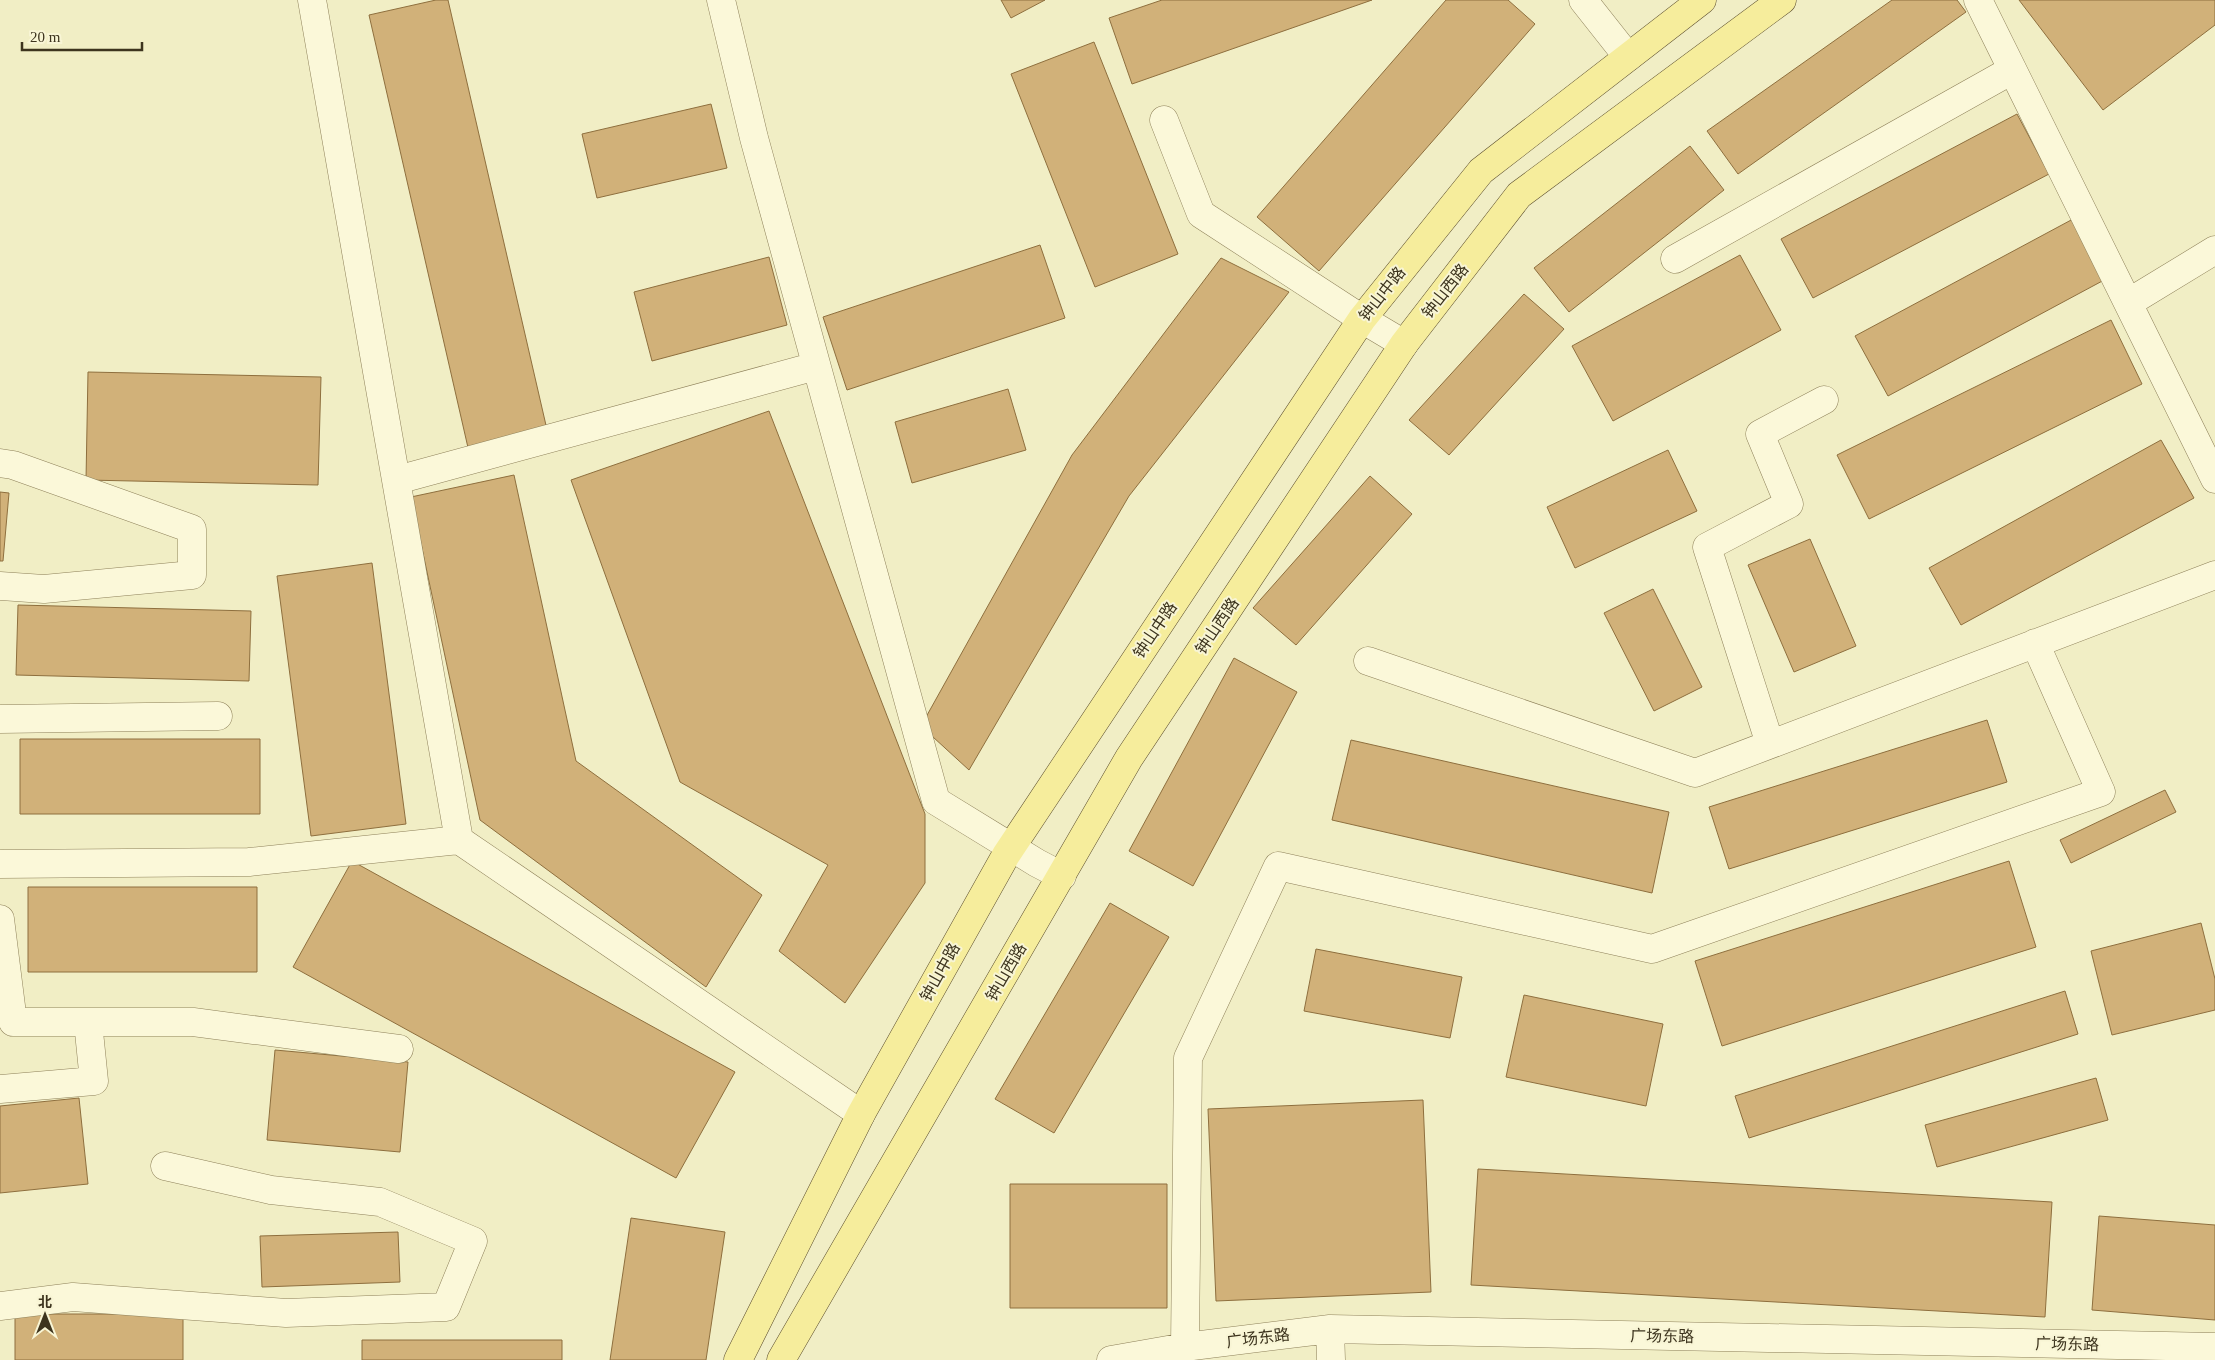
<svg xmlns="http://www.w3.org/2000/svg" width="2215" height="1360" font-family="'Times New Roman','Noto Sans SC',serif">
	<rect width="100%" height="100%" fill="#f1eec5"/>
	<!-- building -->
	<path fill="#d1b179" stroke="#8e6f3e" d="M436,0H448L548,434L469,452L369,15Z
		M1001,0H1045L1011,18Z
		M1162,0H1372L1132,84L1109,18Z
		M1446,0H1508L1535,24L1319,271L1257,217Z
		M1892,0H1957L1966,12L1738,174L1707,131Z
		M2019,0H2215V25L2103,110Z
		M1094,42L1178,254L1095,287L1011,74Z
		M711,104L727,168L597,198L582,134Z
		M2017,114L2049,174L1813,298L1781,239Z
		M1690,146L1724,190L1569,312L1534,268Z
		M2073,219L2106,279L1888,396L1855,336Z
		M1040,245L1065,318L847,390L823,317Z
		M1740,255L1781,330L1613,421L1572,346Z
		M769,257L787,325L652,361L634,292Z
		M1221,258L1289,292L1129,496L969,770L921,726L1072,455Z
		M1524,294L1564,329L1449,455L1409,420Z
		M2111,320L2142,384L1869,519L1837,455Z
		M88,372L321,377L318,485L86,480Z
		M1008,389L1026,450L912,483L895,422Z
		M769,411L925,814V883L845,1003L779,951L828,865L680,782L571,480Z
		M2161,440L2194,498L1961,625L1929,568Z
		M1668,450L1697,511L1575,568L1547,507Z
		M514,475L576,761L762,895L706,987L480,820L411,497Z
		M1370,476L1412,514L1296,645L1253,608Z
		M0,492L9,493L3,561H0Z
		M1810,539L1856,646L1794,672L1748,565Z
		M372,563L406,824L311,836L277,576Z
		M1653,589L1702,687L1654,711L1604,613Z
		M18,605L251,611L249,681L16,675Z
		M1234,658L1297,692L1193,886L1129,851Z
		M1987,720L2007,782L1729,869L1709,807Z
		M20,739H260V814H20Z
		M1351,740L1669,812L1652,893L1332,820Z
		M2165,790L2176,812L2071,863L2060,840Z
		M352,861L735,1072L676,1178L293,967Z
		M2009,861L2036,947L1722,1046L1695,961Z
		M28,887H257V972H28Z
		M1110,903L1169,937L1054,1133L995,1099Z
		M2201,923L2215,979V1010L2112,1035L2091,951Z
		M1316,949L1462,977L1450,1038L1304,1011Z
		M2065,991L2078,1034L1749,1138L1735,1096Z
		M1524,995L1663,1024L1646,1106L1506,1077Z
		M275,1050L408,1062L400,1152L267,1140Z
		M2096,1078L2108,1120L1937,1167L1925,1125Z
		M79,1098L88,1184L0,1193V1106Z
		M1423,1100L1431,1292L1216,1301L1208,1109Z
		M1478,1169L2052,1202L2045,1317L1471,1285Z
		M1010,1184H1167V1308H1010Z
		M2099,1216L2215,1225V1320L2092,1310Z
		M631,1218L725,1232L706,1360H610Z
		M398,1232L400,1282L262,1287L260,1236Z
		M15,1314H183V1360H15Z
		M362,1340H562V1360H362Z"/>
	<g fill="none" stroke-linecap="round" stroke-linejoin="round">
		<defs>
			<path id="minor" d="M312,0L459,840L861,1114
				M721,0L754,138L936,801L1037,863L1062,876
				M1583,0L1628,57
				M1978,0L2215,479
				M1164,120L1201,214L1362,319L1404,344
				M1675,259L2012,70
				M2128,303L2215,250
				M0,463L13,465L192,529V575L44,589L0,586
				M397,480L816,366
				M1368,661L1695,773L2215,575
				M0,719L218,716
				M1770,744L1707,547L1789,504L1760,434L1824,400
				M0,864L249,862L459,840
				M0,919L13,1022H193L399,1049
				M0,1089L94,1081L88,1022
				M0,1306L73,1297L286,1313L446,1307L473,1241L380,1202L271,1190L165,1166
				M1330,1329L1331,1360
				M1185,1347L1188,1058L1278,866L1652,949L2101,792L2035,643
				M1111,1360L1185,1347L1330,1329L2215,1347"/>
			<path id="major" d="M738,1360L861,1114L1006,855L1362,319L1481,171L1702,0
				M781,1360L1129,758L1404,344L1519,195L1782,0"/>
		</defs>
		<!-- minor casing -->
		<use href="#minor" stroke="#8e815a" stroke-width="29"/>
		<!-- major casing -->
		<use href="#major" stroke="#5b4d2e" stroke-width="29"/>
		<!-- minor -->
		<use href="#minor" stroke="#fbf8d9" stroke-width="28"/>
		<!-- major -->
		<use href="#major" stroke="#f6ed9c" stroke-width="28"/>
	</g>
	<g text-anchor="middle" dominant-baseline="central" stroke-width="4" stroke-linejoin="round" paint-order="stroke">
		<!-- street labels -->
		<g font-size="16" fill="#3d341e" stroke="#f8f5d5">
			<text transform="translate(1445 291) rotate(-52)">钟山西路</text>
			<text transform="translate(1382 294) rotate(-52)">钟山中路</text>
			<text transform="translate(1217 626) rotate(-56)">钟山西路</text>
			<text transform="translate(1155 630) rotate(-56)">钟山中路</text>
			<text transform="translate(940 972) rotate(-61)">钟山中路</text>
			<text transform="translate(1006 972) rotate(-60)">钟山西路</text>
			<text transform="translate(1662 1336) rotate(1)">广场东路</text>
			<text transform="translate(1258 1338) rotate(-7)">广场东路</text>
			<text transform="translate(2067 1344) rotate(1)">广场东路</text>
		</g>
	</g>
	<!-- north arrow -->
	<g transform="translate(45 1315)" stroke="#f8f5d5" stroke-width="4" paint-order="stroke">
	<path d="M0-4L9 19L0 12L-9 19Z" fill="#3d341e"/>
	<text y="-8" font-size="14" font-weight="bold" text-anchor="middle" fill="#3d341e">北</text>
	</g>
	<!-- scale -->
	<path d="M22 42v8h120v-8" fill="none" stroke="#3d341e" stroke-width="2.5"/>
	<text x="30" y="42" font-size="15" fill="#3d341e" stroke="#f8f5d5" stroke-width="4" paint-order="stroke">20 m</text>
</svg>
